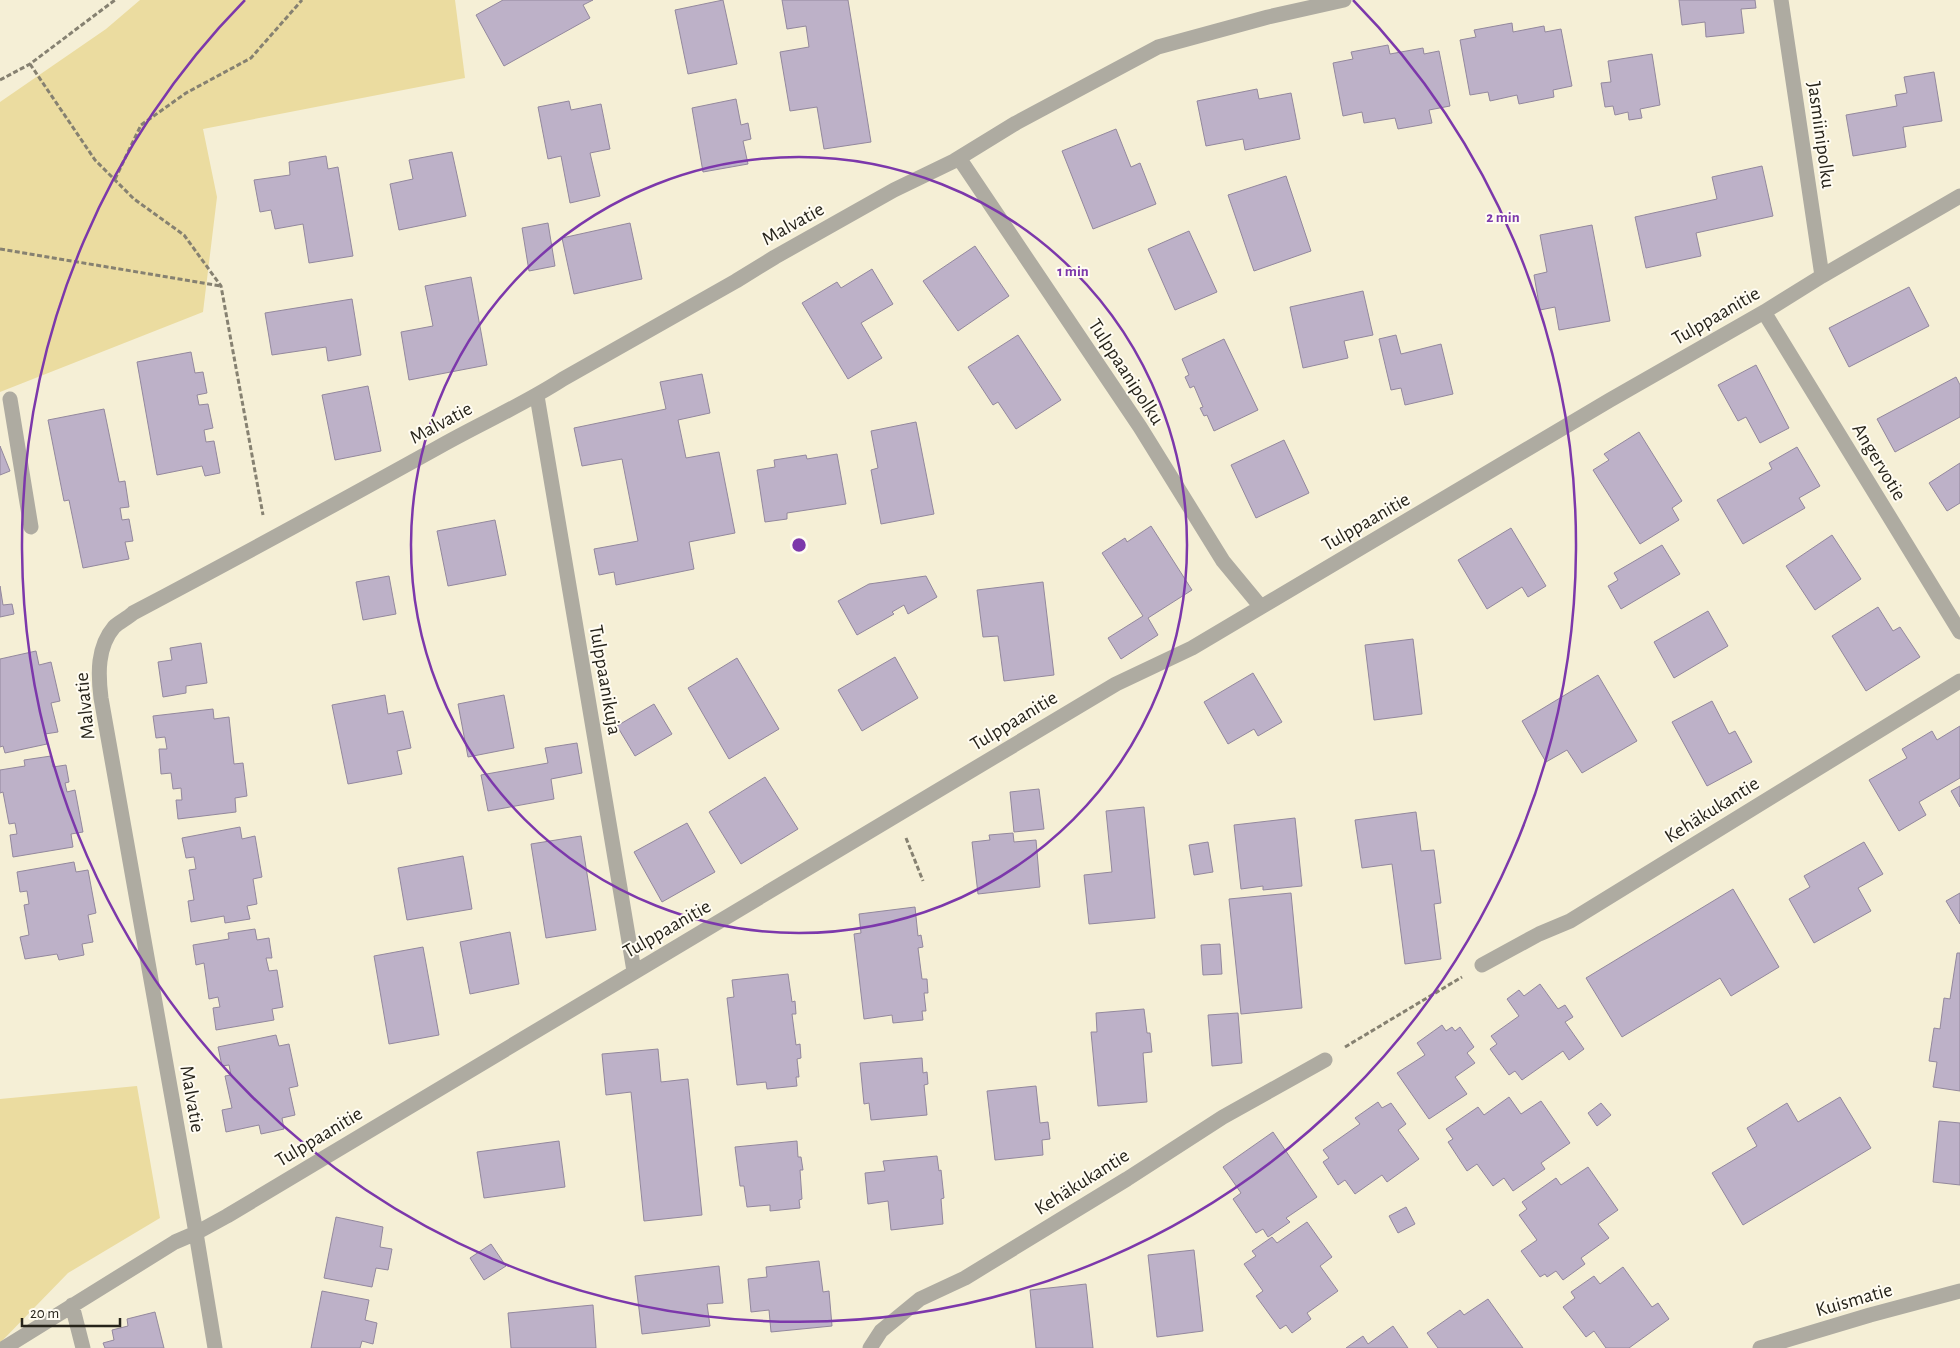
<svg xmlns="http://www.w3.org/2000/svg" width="1960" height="1348" font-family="'Alegreya Sans',sans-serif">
	<rect width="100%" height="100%" fill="#f5efd6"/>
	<!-- green -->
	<path fill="#ebdca0" d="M140,0H455L465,78L203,129L217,197L203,312L0,392V102L106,29Z
		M137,1086L160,1218L68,1273L0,1343V1099Z"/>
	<!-- building -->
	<path fill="#bdb1c8" stroke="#93889d" d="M503,0H593L583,5L590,18L504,66L476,15Z
		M723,0L737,64L688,74L675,10Z
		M782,0H848L871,142L824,149L817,107L790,111L780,52L809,47L806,26L787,29Z
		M1679,0H1755L1756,8L1741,9L1744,33L1706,37L1705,22L1682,25Z
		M1512,23L1513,32L1544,26L1545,32L1561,29L1572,86L1553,90L1554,97L1519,104L1517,95L1490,101L1488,92L1470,95L1460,40L1476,37L1474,30Z
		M1388,45L1390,54L1423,48L1424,54L1439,51L1450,106L1429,110L1432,123L1398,129L1395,118L1364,123L1362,112L1343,116L1333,63L1353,59L1351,52Z
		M1652,54L1660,105L1640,109L1642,118L1629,120L1628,112L1615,115L1613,106L1605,107L1601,83L1611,82L1608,61Z
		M1934,72L1942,121L1903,127L1906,147L1853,156L1846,115L1897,106L1895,95L1907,93L1904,77Z
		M1257,89L1259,99L1291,93L1300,139L1245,150L1243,139L1206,146L1197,101Z
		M736,99L741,125L748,123L751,139L743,141L748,164L703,172L692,108Z
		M569,101L571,110L601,104L610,149L590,153L600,196L570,203L561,156L548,159L538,107Z
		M1116,129L1131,167L1140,163L1156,204L1093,229L1062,151Z
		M452,152L466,216L399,230L390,184L413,179L409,160Z
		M326,156L328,169L338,167L353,256L309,263L303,224L275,229L271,210L260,212L254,180L290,175L289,162Z
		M1762,166L1773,216L1696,233L1701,256L1646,268L1635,217L1717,199L1712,177Z
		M1286,176L1311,251L1254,271L1228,195Z
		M548,223L555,266L529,271L522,228Z
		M630,223L642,279L574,294L562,238Z
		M1592,225L1610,321L1559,330L1555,307L1540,310L1534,275L1547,272L1540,235Z
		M1189,231L1217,292L1175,310L1148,249Z
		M975,246L1009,296L958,331L923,281Z
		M872,269L893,304L861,323L882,358L848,379L802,303L837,282L841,288Z
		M471,277L487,365L409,380L401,332L433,326L425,286Z
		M1909,287L1929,326L1849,367L1829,328Z
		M1363,291L1373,335L1344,341L1348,358L1303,368L1290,307Z
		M352,299L361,355L328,361L326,347L272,355L265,313Z
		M1018,335L1061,400L1016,429L998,402L993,405L968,367Z
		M1396,335L1401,354L1441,344L1453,394L1405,405L1401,388L1391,390L1379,339Z
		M1224,339L1258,410L1214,431L1207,415L1204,416L1200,408L1203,407L1194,386L1190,388L1185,377L1189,375L1182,359Z
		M191,352L195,373L203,372L207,393L197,395L199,405L208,404L213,428L204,430L206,442L214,441L220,473L205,476L202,466L157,475L137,362Z
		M1756,365L1789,428L1760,443L1746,417L1738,421L1718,385Z
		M702,374L710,413L678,420L686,458L719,452L735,533L689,542L694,569L616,585L614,572L599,575L594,549L638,541L622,459L582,466L574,428L666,409L660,382Z
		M1956,377L1960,385V417L1895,452L1877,419Z
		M368,386L381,451L335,460L322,395Z
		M104,409L119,482L125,481L129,507L120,508L122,520L129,519L133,541L125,542L129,559L83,568L69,500L64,501L48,420Z
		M916,422L934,514L881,524L871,470L878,468L871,431Z
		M1639,432L1682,501L1672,508L1679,520L1640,544L1593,470L1609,460L1604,454Z
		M1284,440L1309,493L1256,518L1231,465Z
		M0,446L10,471L0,475Z
		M1797,447L1820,486L1799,498L1805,508L1743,544L1717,500L1772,469L1769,463Z
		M837,454L846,504L787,513V519L765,522L757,470L775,467L774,460L806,455L807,459Z
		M1960,463V503L1947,511L1929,483Z
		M495,520L506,575L448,586L437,531Z
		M1151,526L1192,590L1148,618L1158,635L1121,659L1108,638L1143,616L1102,553L1125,538L1127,542Z
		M1511,528L1546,586L1528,597L1522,587L1487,609L1458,560Z
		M1832,535L1861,579L1815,610L1786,566Z
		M1662,545L1680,574L1621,609L1608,586L1618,580L1614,573Z
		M389,576L396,614L363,620L356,582Z
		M926,576L937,597L908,614L904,605L892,612L894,614L857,635L838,601L869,584Z
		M1043,582L1054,675L1004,681L998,636L983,637L977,590Z
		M0,586L3,605L12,604L14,614L0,617Z
		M1878,607L1893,631L1900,627L1920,657L1866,691L1832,636Z
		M1708,611L1728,646L1674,678L1654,642Z
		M1413,639L1422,714L1374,720L1365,645Z
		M201,643L207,683L186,686V693L163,697L158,662L172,660L170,648Z
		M36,651L39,665L51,662L60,701L51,703L58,732L45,734L47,744L5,753L3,746L0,747V659Z
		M895,657L918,698L862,731L838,690Z
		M737,658L779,729L729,759L688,688Z
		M1253,673L1282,722L1258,736L1254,729L1228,744L1204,702Z
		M1598,675L1637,741L1582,773L1567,750L1546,762L1522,721Z
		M385,695L388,714L403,711L411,748L397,751L402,774L348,784L332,705Z
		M504,695L514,748L468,757L458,704Z
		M1712,701L1729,734L1735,731L1752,762L1707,786L1672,722Z
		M654,704L672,734L635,756L617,726Z
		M213,709L214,719L229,717L234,764L243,763L247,796L235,798L236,812L178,819L176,800H182L181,788L173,789L171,773L161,774L159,749H167L165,737L156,738L153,716Z
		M1960,726V778L1919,802L1926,815L1899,831L1869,780L1907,758L1902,749L1932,731L1937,740Z
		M577,743L582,773L551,779L554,799L488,811L481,775L548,763L545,748Z
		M51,756L53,767L66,765L69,782L65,783L67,792L75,790L83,832L71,834L73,847L13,857L10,835L17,834L15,823L9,824L3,792L0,793V770L25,766L24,760Z
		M765,777L798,829L741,864L709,812Z
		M1960,786V807L1951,791Z
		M1039,789L1044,829L1014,832L1010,792Z
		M1144,807L1155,918L1089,924L1084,875L1112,872L1106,811Z
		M1416,812L1421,851L1434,850L1441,903L1434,904L1441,959L1405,964L1392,864L1362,868L1355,820Z
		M1295,818L1302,886L1263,890V886L1241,889L1234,825Z
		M687,823L715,872L662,902L634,852Z
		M240,827L242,839L255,836L262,877L253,879L257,904L247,906L250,919L225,923L224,916L191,922L188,901L194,900L189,870L196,869L194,857L186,858L182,838Z
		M1013,833L1014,842L1036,840L1040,887L978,894L972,842L990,840L989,835Z
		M581,836L596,930L546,938L531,844Z
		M1208,842L1213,872L1194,875L1189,845Z
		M1864,842L1883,874L1858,888L1871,911L1814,943L1789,899L1810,887L1804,876Z
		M463,856L472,909L407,920L398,868Z
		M74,862L76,872L88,870L96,913L88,915L93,942L82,944L84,955L59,960L57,954L25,959L20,937L29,935L24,905L29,904L27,891L20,892L17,872Z
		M1733,889L1779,967L1731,996L1720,978L1622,1037L1586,978Z
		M1291,893L1302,1008L1241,1014L1229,899Z
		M1960,893V924L1946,901Z
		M915,907L918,936L921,935L923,947L918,948L922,979H927L928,993H924L926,1011H922L923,1020L893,1023L892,1015L864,1019L854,934L861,933L859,914Z
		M255,929L257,940L269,938L272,958H266L269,971L277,970L283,1007L272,1009L274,1020L216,1030L213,1008L220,1007L218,997L209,999L204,963L196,965L193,945L229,939L228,933Z
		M510,932L519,984L470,994L460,942Z
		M1220,944L1222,974L1203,975L1201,945Z
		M423,947L439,1035L389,1044L374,956Z
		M1957,953H1960V1091L1933,1087L1937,1062L1929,1061L1934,1028L1940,1029L1944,998L1950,999Z
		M788,974L792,1002L795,1001L796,1014H792L796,1045L800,1044L801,1058L797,1059L799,1077H796L797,1086L767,1089L766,1082L737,1085L727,998L734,997L732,980Z
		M1540,984L1558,1009L1565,1005L1573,1017L1565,1022L1584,1049L1569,1060L1563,1051L1522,1080L1515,1071L1509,1075L1490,1049L1497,1044L1491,1036L1519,1016L1507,999L1519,990L1524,996Z
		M1144,1009L1147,1033H1150L1152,1052L1143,1053L1147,1102L1098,1106L1091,1032H1097L1096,1013Z
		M1238,1013L1242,1063L1212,1066L1208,1015Z
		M1442,1025L1446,1031L1452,1027L1455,1031L1460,1027L1474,1047L1467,1053L1475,1063L1455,1077L1467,1094L1429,1119L1397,1073L1425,1055L1417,1043Z
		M276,1035L279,1046L289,1044L298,1086L289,1088L295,1115L282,1118L284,1129L261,1134L259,1125L226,1132L222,1110L232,1108L225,1076L231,1075L229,1065L222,1066L218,1047Z
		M658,1049L661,1082L688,1079L702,1215L644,1221L631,1092L606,1095L602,1054Z
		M922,1058L923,1073L927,1072L928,1084L924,1085L927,1115L871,1120L869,1103L864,1104L860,1063Z
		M1036,1086L1040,1123L1048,1122L1050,1139L1042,1140L1043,1155L995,1160L987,1091Z
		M1509,1097L1521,1114L1541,1101L1570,1143L1541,1163L1545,1169L1513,1191L1504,1178L1493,1186L1477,1164L1467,1171L1448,1142L1453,1139L1446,1129L1478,1107L1484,1115Z
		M1840,1097L1871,1148L1743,1225L1712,1173L1757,1146L1747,1128L1787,1103L1798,1122Z
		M1378,1102L1382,1108L1391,1103L1406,1124L1398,1130L1419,1159L1387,1182L1382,1175L1355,1194L1345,1180L1338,1185L1323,1162L1329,1158L1323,1150L1360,1124L1355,1118Z
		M1601,1103L1611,1115L1597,1126L1588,1113Z
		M1939,1121L1960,1123V1185L1933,1182Z
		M1273,1132L1317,1197L1286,1218L1290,1222L1268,1237L1263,1229L1256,1233L1233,1199L1241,1193L1223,1167Z
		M559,1141L565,1187L484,1198L477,1152Z
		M797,1141L798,1157H801L803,1170H800L802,1199L799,1200L800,1208L770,1211V1205L747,1207L744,1186H740L735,1147Z
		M937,1156L939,1171L941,1170L944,1198L941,1199L943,1224L891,1230L888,1201L868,1204L865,1173L885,1171L883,1161Z
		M1588,1167L1618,1210L1598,1224L1609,1238L1581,1258L1585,1264L1563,1280L1556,1271L1547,1277L1545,1274L1540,1277L1521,1251L1537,1240L1519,1215L1527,1209L1522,1202L1556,1178L1561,1185Z
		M1406,1207L1415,1224L1398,1233L1389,1216Z
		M336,1217L383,1227L380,1247L392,1249L388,1270L376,1268L372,1287L324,1278Z
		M1307,1222L1332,1257L1320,1266L1338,1291L1307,1313L1311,1319L1292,1333L1286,1325L1280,1329L1256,1296L1263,1291L1244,1264L1256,1256L1252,1251L1272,1237L1277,1243Z
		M491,1244L506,1266L484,1280L470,1258Z
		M1194,1250L1203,1331L1157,1337L1148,1255Z
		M819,1261L823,1292L829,1291L832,1326L771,1332L769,1310L751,1312L748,1279L767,1277L766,1267Z
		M719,1266L723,1303L707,1304L710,1326L642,1334L635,1276Z
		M1623,1267L1652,1307L1658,1303L1669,1319L1629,1348H1606L1594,1331L1586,1337L1563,1307L1575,1298L1571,1292L1594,1276L1600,1284Z
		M1086,1284L1093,1348H1036L1030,1290Z
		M322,1291L369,1300L365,1320L377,1323L373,1344L362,1341L360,1348H311Z
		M1488,1299L1523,1348H1438L1427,1333L1460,1310L1464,1315Z
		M593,1305L596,1348H511L508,1313Z
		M155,1312L164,1348H105L103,1343L114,1340L112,1330L128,1326L127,1319Z
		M1393,1326L1408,1348H1346L1363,1336L1368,1344Z"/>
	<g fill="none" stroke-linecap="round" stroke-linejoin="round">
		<!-- path -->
		<path stroke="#868171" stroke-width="3" stroke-dasharray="5 2.5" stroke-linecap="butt" d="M30,64L95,160L134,199L184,235L221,286L263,515
			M0,80L30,64L115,0
			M115,179L141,125L186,93L251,58L302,0
			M0,249L221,286
			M906,838L923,881
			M1345,1047L1462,977"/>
		<!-- minor -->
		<path stroke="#aeaba1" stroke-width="15" d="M1781,0L1822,276
			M959,158L1140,427L1223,561L1261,607
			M1764,312L1960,632
			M537,396L634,971
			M10,399L31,527
			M1482,965L1539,934L1570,921L1960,681
			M72,1305L83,1348
			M4,1348L175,1242L196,1233L101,698C98,674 97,647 114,627C119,622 128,618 133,613C235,559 336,504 437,448C479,424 523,405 563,379L736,281L775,257L894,190L954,161L1016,123L1158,47L1268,17L1344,0
			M215,1348L196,1233L227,1216L1116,684L1192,648L1610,400L1764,312L1822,276L1960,196
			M870,1348L881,1331L920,1299L965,1278L1127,1179L1223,1117L1325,1060
			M1760,1348L1870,1315L1960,1291"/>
	</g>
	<!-- distance rings -->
	<g fill="none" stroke="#7c38ab" stroke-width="2.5">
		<circle cx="799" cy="545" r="388"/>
		<path d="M1353 0A777 777 0 1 1 245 0"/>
	</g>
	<g text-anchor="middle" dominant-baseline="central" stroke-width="4" stroke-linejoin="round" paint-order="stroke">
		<!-- street labels -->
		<g font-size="20" fill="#26231a" stroke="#fffcf2">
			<text transform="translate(1821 135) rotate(82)">Jasmiinipolku</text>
			<text transform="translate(793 224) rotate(-29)">Malvatie</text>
			<text transform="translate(1716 316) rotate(-30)">Tulppaanitie</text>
			<text transform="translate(1126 372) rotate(57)">Tulppaanipolku</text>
			<text transform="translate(441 423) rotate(-28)">Malvatie</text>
			<text transform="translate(1879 462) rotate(59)">Angervotie</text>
			<text transform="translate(1366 522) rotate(-30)">Tulppaanitie</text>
			<text transform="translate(605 680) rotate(80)">Tulppaanikuja</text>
			<text transform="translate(85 706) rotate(-96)">Malvatie</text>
			<text transform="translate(1014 721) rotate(-31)">Tulppaanitie</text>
			<text transform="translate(1712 810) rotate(-32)">Kehäkukantie</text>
			<text transform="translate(667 929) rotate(-30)">Tulppaanitie</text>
			<text transform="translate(192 1099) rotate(80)">Malvatie</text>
			<text transform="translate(319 1137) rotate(-31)">Tulppaanitie</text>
			<text transform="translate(1082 1182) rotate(-32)">Kehäkukantie</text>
			<text transform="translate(1854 1300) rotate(-16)">Kuismatie</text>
		</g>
	</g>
	<circle cx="799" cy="545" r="8" fill="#7c38ab" stroke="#fffcf2" stroke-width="2.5"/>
	<g font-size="15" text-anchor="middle" font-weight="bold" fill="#7c38ab" stroke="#fffcf2" stroke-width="4" stroke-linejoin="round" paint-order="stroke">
		<text x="1503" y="222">2 min</text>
		<text x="1073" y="276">1 min</text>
	</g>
	<!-- scale -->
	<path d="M22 1318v8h98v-8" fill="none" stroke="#26231a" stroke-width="2.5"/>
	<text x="30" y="1318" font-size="15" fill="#26231a" stroke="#fffcf2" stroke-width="4" paint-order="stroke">20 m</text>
</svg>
